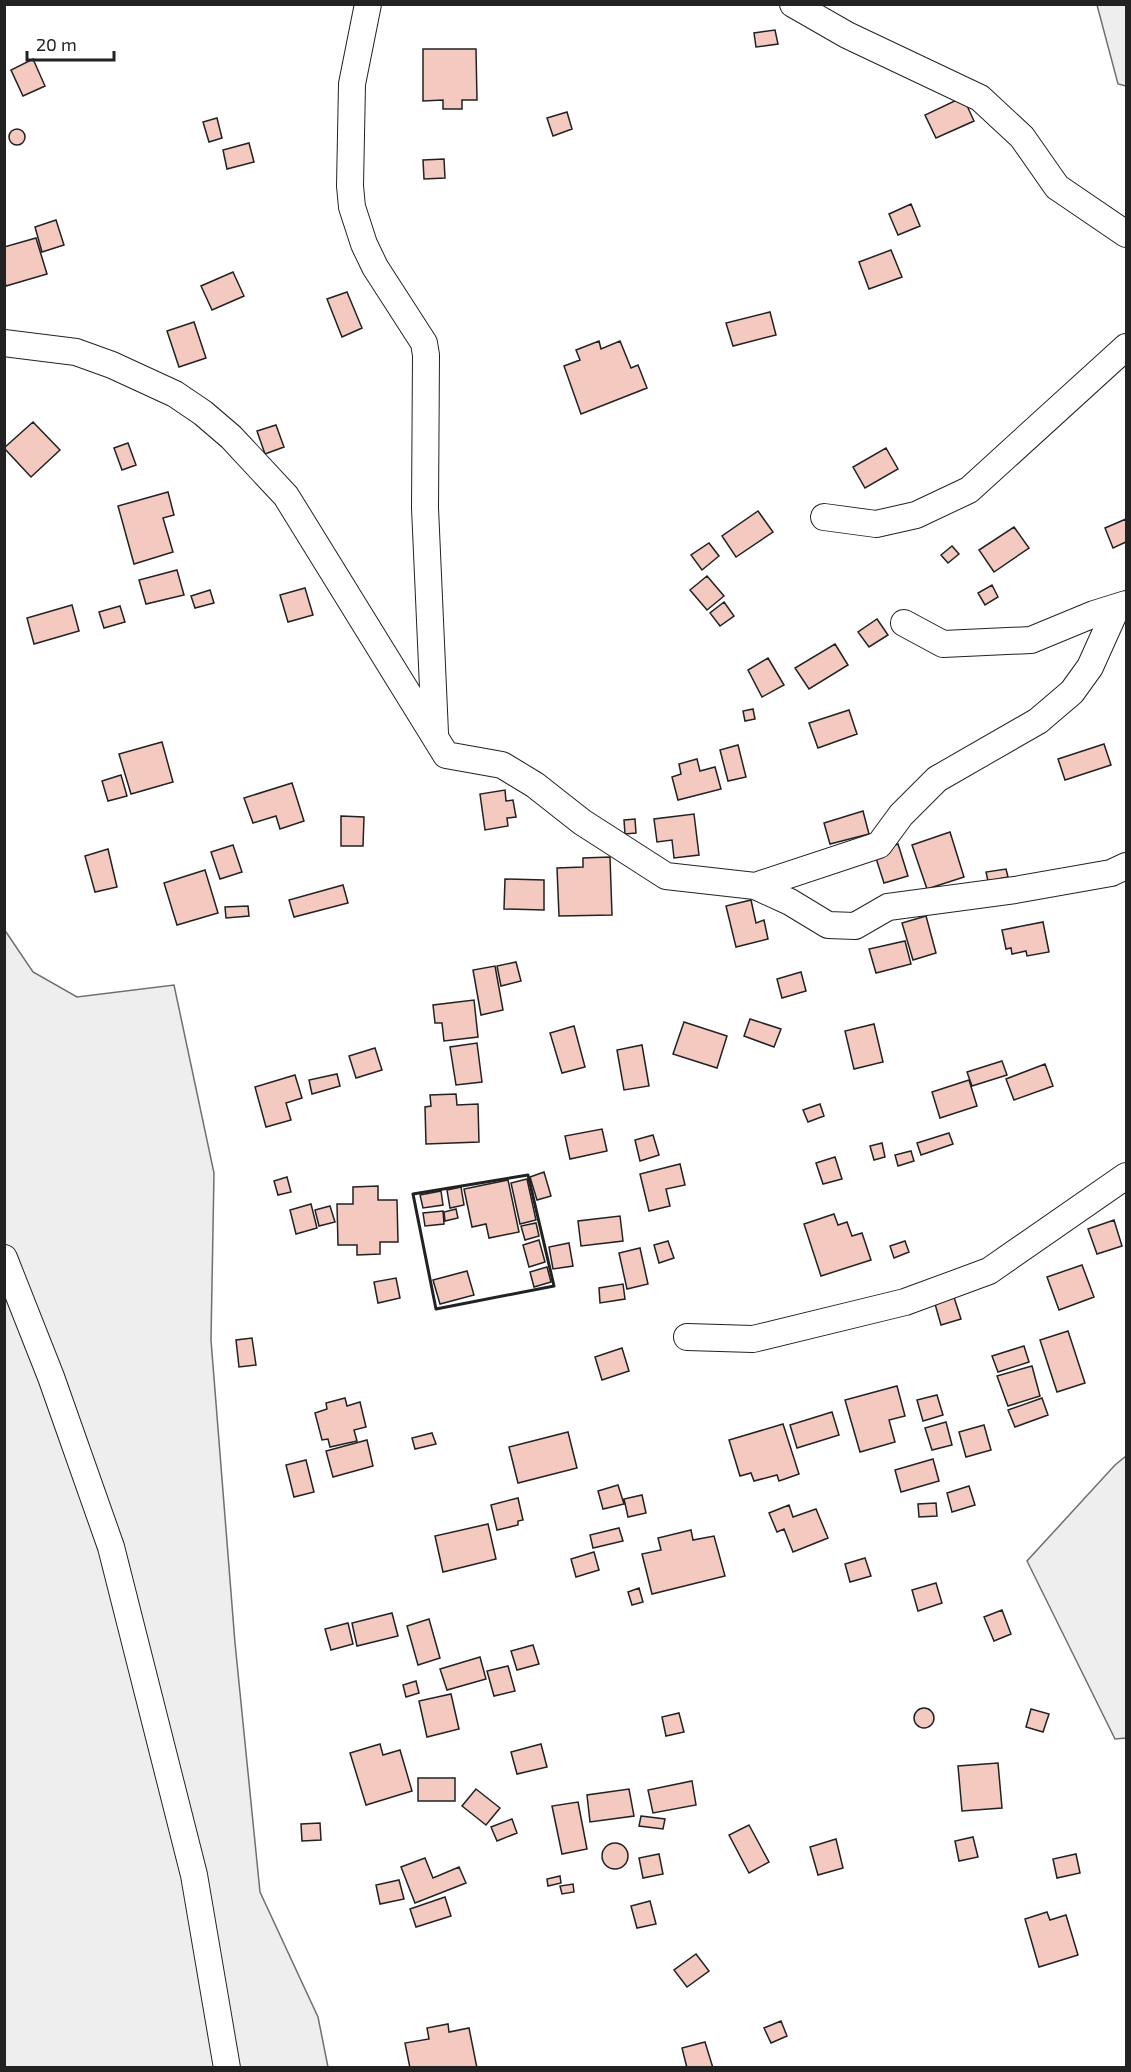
<svg xmlns="http://www.w3.org/2000/svg" width="1131" height="2072" font-family="'Exo 2',sans-serif">
	<rect width="100%" height="100%" fill="#fff"/>
	<!-- green -->
	<path fill="#eee" stroke="#6f6f6f" stroke-width="1.5" d="M1097,5H1126V86L1118,84Z
		M4,929L33,972L77,997L174,985L214,1173L211,1340L235,1643L260,1892L318,2017L328,2067H5Z
		M1126,1456V1738L1115,1739L1027,1561L1115,1465Z"/>
	<!-- building -->
	<path fill="#f3c9c0" stroke="#222" stroke-width="1.5" d="M775,30L778,44L756,47L754,33Z
		M423,49H476L477,100H462V109H443V100L423,101Z
		M33,59L45,86L23,96L11,70Z
		M963,97L974,121L936,138L925,115Z
		M567,112L572,129L553,136L547,118Z
		M217,118L222,138L209,142L203,122Z
		M9 137a8 8 0 1 1 16 0a8 8 0 1 1-16 0Z
		M249,143L254,162L227,169L223,150Z
		M444,159L445,178L424,179L423,160Z
		M911,204L920,226L898,235L889,214Z
		M56,220L64,245L42,252L35,227Z
		M36,238L47,274L6,286L4,279V247Z
		M891,250L902,277L869,289L859,262Z
		M233,272L244,296L212,310L201,286Z
		M347,292L362,328L342,337L327,299Z
		M770,312L776,335L733,346L726,323Z
		M194,322L206,358L179,367L167,331Z
		M599,341L601,349L620,341L631,368L638,365L647,388L581,414L564,366L580,360L576,350Z
		M33,422L60,450L31,477L4,448Z
		M276,425L284,447L265,454L257,431Z
		M128,443L136,465L122,470L114,448Z
		M886,448L898,469L865,488L853,467Z
		M168,492L174,515L163,518L173,552L134,564L118,506Z
		M758,511L773,532L736,557L722,536Z
		M1126,519V542L1113,548L1105,528Z
		M1014,527L1029,548L994,572L979,550Z
		M709,543L719,556L702,570L691,555Z
		M952,546L959,554L948,563L941,555Z
		M177,570L184,595L146,604L139,580Z
		M707,576L724,596L707,610L690,590Z
		M992,585L998,597L985,605L978,593Z
		M305,588L313,615L288,622L280,595Z
		M210,590L214,603L195,608L191,596Z
		M724,602L734,616L720,626L710,613Z
		M72,605L79,631L34,644L27,618Z
		M120,606L125,622L104,628L99,612Z
		M877,619L888,635L869,647L858,632Z
		M835,644L848,665L809,689L795,668Z
		M768,658L784,685L762,697L748,670Z
		M753,709L755,719L745,721L743,711Z
		M849,710L857,734L818,748L809,723Z
		M162,742L173,782L131,794L119,754Z
		M1104,744L1111,765L1065,780L1058,759Z
		M738,745L746,777L728,781L720,750Z
		M697,759L700,771L715,767L721,789L678,800L672,777L681,774L679,764Z
		M121,775L127,796L108,801L102,781Z
		M292,783L304,821L280,829L276,816L253,823L244,798Z
		M505,790L506,801L513,800L516,817L507,818L508,826L485,830L480,794Z
		M863,811L869,834L830,844L824,823Z
		M694,814L699,855L674,858L672,840L657,842L654,819Z
		M341,816L364,817L363,846H341Z
		M635,819L636,833L625,834L624,820Z
		M950,832L964,877L927,889L912,845Z
		M898,844L908,876L884,883L874,852Z
		M233,845L242,872L220,879L211,852Z
		M108,849L117,887L95,892L85,856Z
		M610,857L612,915L559,916L557,868L583,867V858Z
		M1006,869L1008,877L988,881L986,872Z
		M205,870L218,913L177,925L164,883Z
		M505,879L544,880V910L504,909Z
		M343,885L348,903L294,917L289,900Z
		M751,900L756,923L764,920L768,939L736,947L726,906Z
		M248,906L249,916L226,918L225,907Z
		M926,916L936,953L913,960L902,923Z
		M1043,922L1049,952L1027,956L1026,951L1012,954L1011,948L1006,949L1002,930Z
		M905,941L911,964L876,973L869,949Z
		M516,962L521,981L501,986L497,966Z
		M495,966L503,1010L481,1015L473,970Z
		M801,972L806,991L782,998L777,979Z
		M474,1000L478,1037L444,1041L442,1023H435L433,1005Z
		M750,1019L781,1029L774,1047L744,1036Z
		M684,1022L727,1036L717,1068L673,1054Z
		M874,1024L883,1062L854,1069L845,1031Z
		M574,1026L585,1067L562,1073L550,1033Z
		M477,1043L482,1082L456,1085L450,1047Z
		M642,1045L649,1086L624,1090L617,1050Z
		M375,1048L382,1070L356,1078L349,1056Z
		M1002,1061L1007,1075L972,1086L967,1072Z
		M1045,1064L1053,1086L1014,1100L1006,1079Z
		M337,1074L340,1086L312,1094L309,1080Z
		M295,1075L302,1098L286,1103L291,1120L266,1127L255,1087Z
		M969,1080L977,1106L940,1118L932,1092Z
		M456,1094L457,1105L478,1104L479,1142L426,1144L425,1107L431,1106L430,1095Z
		M820,1104L824,1116L808,1122L803,1110Z
		M602,1129L607,1151L570,1159L565,1136Z
		M949,1133L953,1144L921,1155L917,1143Z
		M653,1135L659,1155L640,1161L635,1140Z
		M882,1143L885,1157L874,1160L870,1146Z
		M911,1151L914,1161L898,1166L895,1155Z
		M835,1157L842,1179L823,1184L816,1163Z
		M680,1164L685,1185L666,1189L670,1206L649,1211L640,1174Z
		M544,1172L551,1196L537,1200L530,1177Z
		M287,1177L291,1192L278,1195L274,1181Z
		M527,1179L536,1220L520,1224L511,1183Z
		M508,1180L519,1232L489,1238L486,1224L472,1227L464,1189Z
		M378,1186V1200H397L398,1242H380V1254L357,1255V1245H338L337,1204H353V1187Z
		M461,1187L464,1205L450,1208L447,1190Z
		M441,1191L443,1205L423,1208L420,1195Z
		M311,1204L317,1228L296,1234L290,1210Z
		M330,1206L335,1222L319,1226L315,1210Z
		M456,1209L458,1218L445,1221L444,1212Z
		M443,1211L444,1224L425,1226L423,1213Z
		M834,1214L838,1225L847,1222L852,1236L862,1233L871,1260L821,1276L804,1224Z
		M620,1216L623,1241L581,1246L578,1221Z
		M1114,1220L1122,1246L1097,1254L1088,1229Z
		M536,1223L539,1236L525,1240L521,1226Z
		M539,1240L545,1262L529,1267L523,1245Z
		M668,1241L674,1258L659,1263L654,1245Z
		M905,1241L909,1252L894,1258L890,1246Z
		M569,1243L573,1266L553,1269L549,1247Z
		M640,1248L648,1284L627,1289L619,1253Z
		M1082,1265L1094,1297L1059,1310L1047,1277Z
		M547,1267L551,1282L534,1287L530,1272Z
		M467,1271L474,1295L440,1304L433,1280Z
		M396,1278L400,1298L378,1303L374,1282Z
		M623,1284L625,1299L600,1303L599,1288Z
		M952,1291L961,1319L941,1325L933,1297Z
		M1068,1331L1085,1383L1057,1392L1040,1340Z
		M252,1338L256,1365L239,1367L236,1340Z
		M1024,1346L1029,1362L998,1372L992,1356Z
		M622,1348L629,1371L602,1380L595,1357Z
		M1032,1366L1040,1396L1008,1406L997,1376Z
		M897,1386L905,1416L889,1420L895,1442L860,1452L845,1400Z
		M937,1395L943,1415L923,1421L917,1400Z
		M345,1398L347,1406L360,1402L366,1427L354,1430L357,1441L330,1447L328,1439L322,1440L315,1413L327,1409L326,1403Z
		M1042,1398L1048,1415L1015,1427L1008,1410Z
		M832,1412L839,1435L797,1448L790,1425Z
		M946,1422L952,1445L932,1450L925,1428Z
		M783,1424L799,1474L779,1481L777,1475L754,1481L751,1473L740,1476L729,1440Z
		M984,1425L991,1450L966,1457L959,1432Z
		M568,1432L577,1468L518,1483L509,1447Z
		M432,1433L436,1444L415,1449L412,1438Z
		M367,1440L373,1466L333,1477L326,1451Z
		M933,1459L939,1481L901,1492L895,1470Z
		M306,1460L314,1492L294,1497L286,1465Z
		M618,1485L624,1504L603,1509L598,1491Z
		M969,1486L975,1505L952,1512L947,1493Z
		M642,1495L646,1513L628,1517L624,1499Z
		M518,1498L523,1520L518,1521V1525L497,1530L491,1505Z
		M936,1503L937,1516L919,1517L918,1504Z
		M789,1505L793,1517L816,1509L828,1538L793,1552L784,1529L777,1532L769,1513Z
		M488,1524L496,1559L443,1572L435,1536Z
		M619,1528L623,1541L593,1548L590,1535Z
		M691,1530L693,1540L714,1536L725,1576L652,1594L642,1554L661,1550L658,1538Z
		M594,1552L599,1570L576,1577L571,1559Z
		M865,1558L871,1576L850,1582L845,1564Z
		M936,1583L942,1603L918,1611L912,1590Z
		M639,1588L643,1602L632,1605L628,1592Z
		M1002,1610L1011,1634L994,1641L984,1617Z
		M392,1613L398,1636L357,1646L352,1623Z
		M429,1619L440,1658L418,1665L407,1626Z
		M348,1623L353,1644L331,1650L325,1629Z
		M533,1645L539,1664L517,1670L511,1651Z
		M480,1657L486,1679L447,1690L440,1669Z
		M508,1666L515,1691L494,1696L487,1671Z
		M416,1681L419,1693L406,1697L403,1685Z
		M451,1694L459,1729L427,1737L419,1701Z
		M914 1718a10 10 0 1 1 20 0a10 10 0 1 1-20 0Z
		M1031,1709L1049,1714L1043,1732L1026,1727Z
		M679,1713L684,1732L666,1736L662,1717Z
		M380,1744L383,1755L400,1750L412,1791L366,1805L350,1753Z
		M541,1744L547,1767L517,1774L511,1752Z
		M998,1763L1002,1808L962,1811L958,1766Z
		M418,1778H455V1801H418Z
		M692,1781L696,1805L653,1813L648,1790Z
		M476,1789L500,1808L486,1825L462,1806Z
		M629,1789L634,1816L590,1822L587,1795Z
		M578,1802L587,1849L562,1854L552,1806Z
		M641,1816L665,1819L663,1829L639,1826Z
		M512,1819L517,1833L497,1841L491,1827Z
		M320,1823L321,1840L302,1841L301,1824Z
		M749,1825L769,1862L749,1873L729,1835Z
		M973,1837L978,1857L959,1861L955,1841Z
		M836,1839L843,1868L818,1875L810,1847Z
		M602 1856a13 13 0 1 1 26 0a13 13 0 1 1-26 0Z
		M659,1854L663,1874L643,1878L639,1858Z
		M1076,1854L1080,1873L1057,1878L1053,1859Z
		M425,1858L433,1878L459,1867L466,1883L415,1903L401,1867Z
		M560,1876L561,1883L548,1886L547,1879Z
		M399,1880L404,1899L380,1904L376,1885Z
		M573,1884L574,1892L562,1894L560,1886Z
		M445,1897L451,1916L416,1927L410,1909Z
		M650,1901L656,1924L637,1928L631,1906Z
		M1047,1912L1050,1920L1066,1915L1078,1955L1039,1967L1025,1919Z
		M696,1954L709,1971L687,1987L674,1970Z
		M781,2021L787,2036L771,2043L764,2028Z
		M448,2024L449,2032L469,2028L477,2068H410L405,2043L429,2039L427,2028Z
		M705,2042L713,2068H687L682,2048Z"/>
	<g fill="none" stroke-linecap="round" stroke-linejoin="round">
		<defs>
			<path id="minor" d="M368,4L352,84L350,186L352,207L364,244L375,267L424,343L426,355L425,508L435,733
				M793,4L847,35L980,98L1022,137L1057,187L1126,234
				M4,343L76,352L112,365L175,394L203,413L231,437L286,496L446,755L502,765L535,785L582,822L666,876L755,886L879,845L901,815L937,779L1038,721L1072,692L1090,667L1117,607
				M824,517L876,524L916,515L969,490L1126,347
				M904,623L943,644L1031,640L1094,614L1126,604
				M755,886L790,902L828,925L855,926L888,907L1015,890L1111,873L1126,866
				M4,1258L51,1377L111,1547L194,1875L227,2068
				M687,1337L753,1339L905,1302L989,1271L1126,1176"/>
		</defs>
		<!-- minor casing -->
		<use href="#minor" stroke="#222" stroke-width="28"/>
		<!-- minor -->
		<use href="#minor" stroke="#fff" stroke-width="26"/>
		<!-- wall -->
		<path stroke="#222" stroke-width="3" d="M528,1175L554,1286L436,1309L413,1194Z"/>
	</g>
	<!-- border -->
	<rect width="1131" height="2072" fill="none" stroke="#222222" stroke-width="12"/>
	<!-- scale -->
	<path d="M27 51v9h87v-9" fill="none" stroke="#222222" stroke-width="3"/>
	<text x="36" y="51" font-size="18" fill="#222222" stroke="#ffffff" stroke-width="4.5" paint-order="stroke">20 m</text>
</svg>
